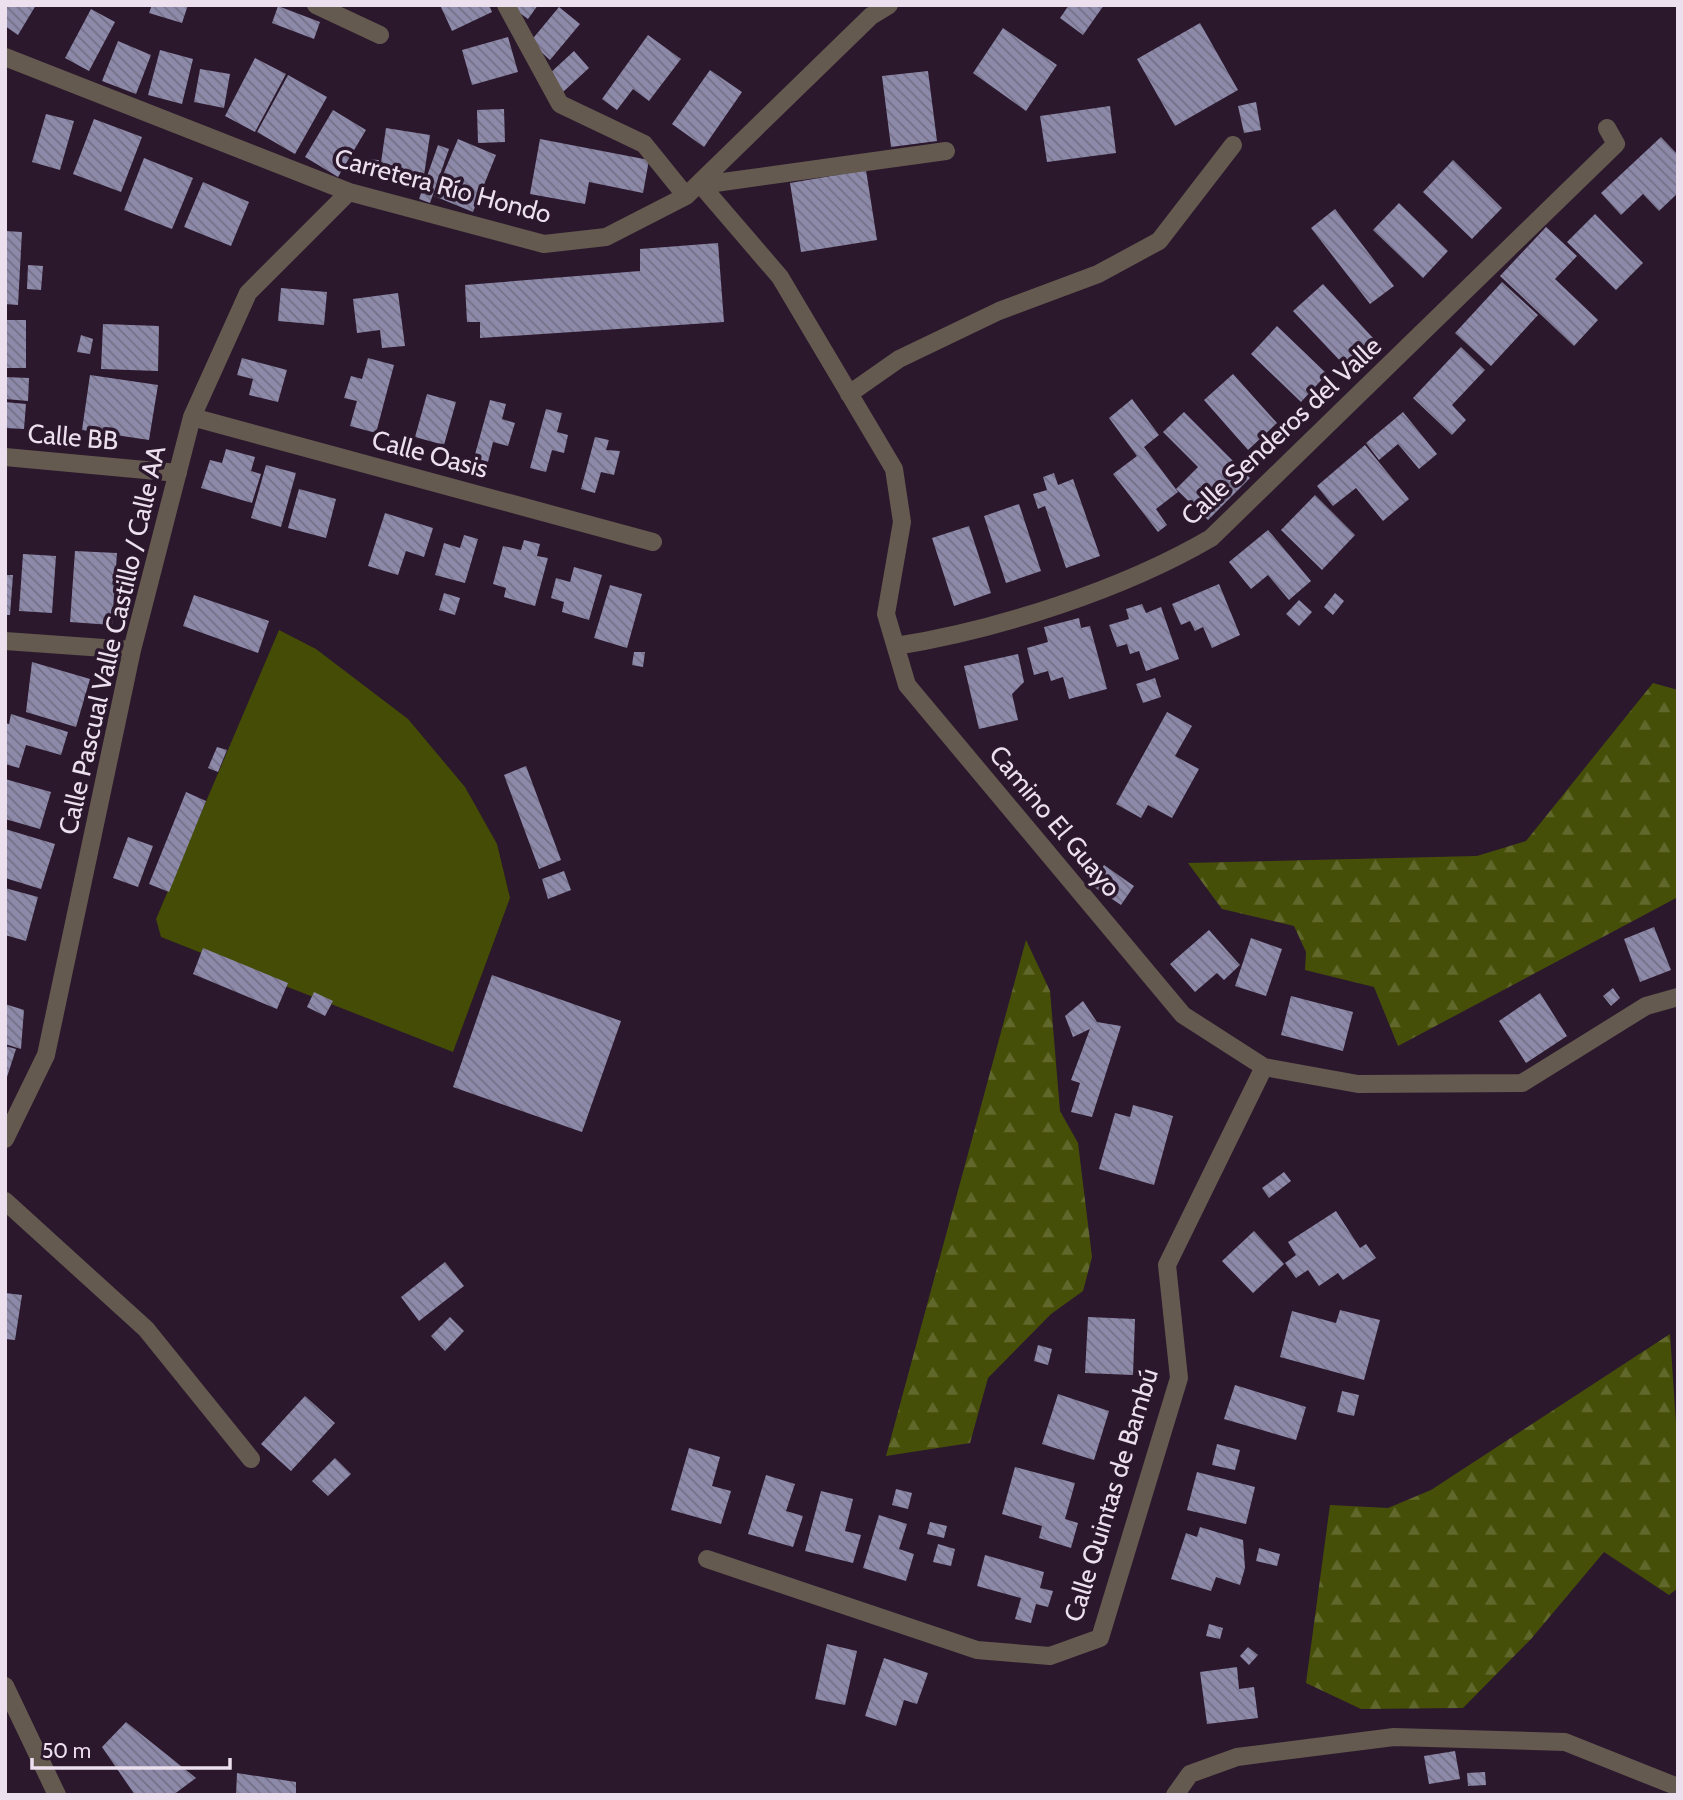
<svg xmlns="http://www.w3.org/2000/svg" width="1683" height="1800" font-family="Cabin,sans-serif">
	<defs>
		<pattern id="forest-firs" width="22" height="20" patternUnits="userSpaceOnUse" patternTransform="scale(1.75)"><rect width="22" height="20" fill="#464f08"/><path d="M5 1l3.5 6h-7zM16 11l3.5 6h-7z" fill="#61682c"/></pattern>
		<pattern id="building-back-hatch" width="6" height="6" patternUnits="userSpaceOnUse" patternTransform="scale(1.75)"><rect width="6" height="6" fill="#8d89a9"/><path d="M-1 5l2 2M0 0l6 6M5-1l2 2" fill="none" stroke="#747087"/></pattern>
	</defs>
	<rect width="100%" height="100%" fill="#2b182d"/>
	<!-- forest -->
	<path fill="url(#forest-firs)" d="M1653,683L1678,690V897L1398,1046L1374,987L1305,970L1306,952L1294,926L1222,909L1188,863L1477,856L1526,841Z
		M1026,940L1050,991L1060,1111L1078,1143L1092,1257L1083,1291L1051,1314L988,1378L970,1443L886,1456Z
		M1670,1334L1678,1453V1588L1669,1595L1604,1552L1531,1639L1463,1708L1361,1709L1306,1683L1330,1505L1388,1508L1431,1490Z"/>
	<!-- park -->
	<path fill="#444c06" d="M279,630L316,649L408,719L465,787L497,844L510,898L453,1052L161,937L156,919Z"/>
	<!-- building -->
	<path fill="url(#building-back-hatch)" d="M5,5H36L18,35L5,26Z
		M152,5H188L182,23L149,13Z
		M440,5H489L492,12L452,31Z
		M509,5H538L528,19Z
		M1069,5H1104L1083,35L1060,18Z
		M278,6L320,22L314,39L272,23Z
		M559,7L580,24L550,60L530,42Z
		M91,9L115,22L89,71L65,58Z
		M1200,23L1238,90L1175,126L1137,59Z
		M1003,28L1057,65L1026,111L973,73Z
		M648,35L681,59L649,101L633,89L617,110L602,99Z
		M508,37L518,72L472,85L462,50Z
		M118,41L151,55L136,94L102,81Z
		M160,50L193,59L182,104L148,95Z
		M574,51L589,68L563,92L548,75Z
		M255,58L286,74L255,132L225,116Z
		M200,69L230,74L224,108L194,102Z
		M710,70L742,92L704,147L672,124Z
		M928,71L937,141L891,147L882,76Z
		M288,75L327,97L295,154L257,132Z
		M1256,102L1261,130L1244,133L1238,106Z
		M1110,106L1116,153L1047,162L1040,116Z
		M504,109L505,142L478,143L477,110Z
		M333,110L366,130L338,177L305,157Z
		M46,114L74,121L60,170L32,162Z
		M94,119L142,137L121,192L73,174Z
		M386,128L430,135L423,182L379,176Z
		M1661,137L1678,155V193L1659,211L1643,194L1621,215L1601,193Z
		M458,139L496,155L473,212L434,196Z
		M540,139L649,160L643,193L589,182L585,204L530,194Z
		M438,145L449,149L430,203L419,199Z
		M144,158L193,178L172,229L124,210Z
		M360,159L379,160L378,176L359,175Z
		M1453,160L1502,208L1472,239L1423,192Z
		M866,170L877,240L801,252L790,183Z
		M203,182L249,202L231,246L184,227Z
		M1399,203L1448,251L1423,278L1373,230Z
		M1335,209L1394,286L1370,304L1311,228Z
		M1595,214L1643,263L1616,290L1567,242Z
		M1546,227L1577,256L1555,279L1598,320L1574,346L1500,276Z
		M5,231L22,232L18,305L5,304Z
		M718,243L724,322L480,338V322H467L465,285L640,271V249Z
		M28,265L43,266L41,290L27,289Z
		M1502,282L1538,315L1491,366L1455,333Z
		M1323,284L1373,338L1344,365L1293,311Z
		M281,288L327,292L324,325L278,321Z
		M398,293L405,346L382,348L380,330L357,333L353,299Z
		M5,320H26V368H5Z
		M103,324L159,326L158,371L101,369Z
		M1277,326L1327,374L1301,402L1251,354Z
		M81,335L93,339L90,354L77,352Z
		M1461,347L1485,370L1452,405L1466,420L1452,435L1413,398Z
		M242,358L287,370L278,402L249,395L253,379L237,375Z
		M368,358L394,365L376,433L350,426L357,401L344,398L351,376L362,379Z
		M1233,374L1277,423L1248,450L1204,400Z
		M90,375L158,385L149,440L82,430Z
		M5,377L29,378L28,401L5,399Z
		M427,394L456,402L444,445L415,437Z
		M1132,399L1159,435L1144,447L1178,492L1156,509L1167,525L1158,532L1113,474L1137,456L1109,418Z
		M490,400L506,404L502,419L515,423L508,446L493,442L488,462L474,458Z
		M5,402L26,404L24,429L5,428Z
		M546,409L562,413L557,432L568,435L564,453L552,450L546,472L530,468Z
		M1184,412L1250,478L1208,520L1176,489L1198,467L1163,432Z
		M1403,412L1437,454L1419,469L1398,444L1379,460L1366,443Z
		M595,437L609,440L606,450L620,451L614,475L601,472L595,493L581,489Z
		M1365,445L1409,499L1383,521L1356,488L1333,506L1317,486Z
		M226,449L255,457L251,471L261,474L252,503L201,488L210,460L222,463Z
		M266,465L296,473L281,527L251,518Z
		M1054,473L1058,485L1073,479L1100,556L1066,568L1045,506L1038,509L1033,494L1047,490L1043,477Z
		M299,489L336,499L326,538L288,528Z
		M1315,495L1355,535L1322,570L1281,530Z
		M1019,504L1041,571L1006,583L984,516Z
		M385,513L433,528L424,557L406,551L398,575L368,566Z
		M969,526L991,593L954,606L932,538Z
		M1268,530L1311,581L1289,600L1268,575L1251,589L1229,562Z
		M464,535L478,539L465,583L435,575L444,543L460,548Z
		M524,540L540,544L537,556L548,558L535,606L504,597L506,588L493,584L503,546L521,550Z
		M75,551L117,553L112,625L70,622Z
		M23,554L56,556L52,613L19,611Z
		M574,567L602,575L589,620L562,612L564,602L551,598L556,578L570,582Z
		M5,575H13L10,615H5Z
		M1219,584L1240,635L1212,648L1203,627L1195,631L1190,621L1181,625L1172,604Z
		M610,585L642,594L627,648L594,638Z
		M444,593L460,598L455,615L439,610Z
		M1335,593L1344,601L1333,615L1324,607Z
		M194,595L269,621L258,653L183,626Z
		M1299,600L1312,612L1299,626L1286,614Z
		M1142,604L1146,613L1161,607L1179,659L1146,671L1139,651L1130,654L1127,644L1117,647L1109,625L1129,619L1126,609Z
		M1079,618L1081,628L1090,626L1107,689L1069,699L1063,677L1051,681L1048,671L1034,675L1027,648L1048,642L1044,627Z
		M634,652H645L643,667L632,665Z
		M1018,654L1024,682L1012,694L1018,720L979,729L964,666Z
		M32,662L90,679L76,727L26,712Z
		M1155,678L1161,697L1143,703L1136,684Z
		M1167,712L1192,726L1175,756L1199,769L1172,818L1148,805L1141,818L1116,804Z
		M11,714L68,732L61,755L26,745L19,768L5,764V723L9,724Z
		M217,747L227,750L218,772L208,768Z
		M526,766L561,860L539,869L504,775Z
		M5,779L51,792L40,829L5,819Z
		M186,792L206,801L169,892L149,884Z
		M5,829L55,844L41,889L5,878Z
		M128,837L153,846L138,887L113,878Z
		M1104,865L1134,886L1121,905L1091,885Z
		M564,871L571,890L548,899L542,879Z
		M5,888L38,897L26,941L5,935Z
		M1654,927L1671,970L1640,982L1624,939Z
		M1209,930L1240,965L1224,980L1217,973L1195,992L1170,964Z
		M1251,938L1282,949L1266,996L1235,986Z
		M203,948L288,983L277,1009L193,974Z
		M492,975L621,1021L582,1132L453,1087Z
		M1613,988L1620,998L1611,1006L1603,996Z
		M314,992L333,1001L325,1016L307,1007Z
		M1540,993L1567,1036L1526,1063L1499,1021Z
		M1291,996L1353,1012L1343,1051L1281,1035Z
		M1083,1001L1097,1022L1121,1026L1092,1117L1071,1112L1080,1083L1071,1080L1090,1029L1073,1037L1065,1016Z
		M5,1004L24,1010L21,1049L5,1044Z
		M5,1046L16,1049L6,1080H5Z
		M1133,1105L1173,1116L1154,1185L1099,1169L1115,1113L1130,1117Z
		M1284,1172L1291,1181L1269,1198L1262,1188Z
		M1336,1211L1360,1248L1366,1244L1376,1258L1343,1280L1338,1273L1319,1286L1308,1270L1296,1278L1285,1263L1296,1255L1288,1242Z
		M1254,1231L1284,1264L1253,1293L1222,1261Z
		M445,1262L464,1286L419,1321L401,1297Z
		M5,1293L22,1295L15,1340L5,1339Z
		M1340,1310L1380,1320L1364,1380L1280,1357L1292,1311L1336,1323Z
		M450,1317L464,1331L445,1351L431,1336Z
		M1088,1317L1135,1319L1133,1375L1085,1373Z
		M1038,1345L1052,1349L1048,1365L1034,1361Z
		M1235,1385L1306,1407L1296,1440L1224,1419Z
		M1342,1391L1359,1395L1354,1416L1337,1412Z
		M1058,1394L1109,1411L1094,1460L1042,1444Z
		M305,1396L335,1423L291,1471L261,1444Z
		M1217,1444L1240,1450L1235,1470L1212,1465Z
		M689,1448L720,1457L712,1486L731,1491L721,1524L671,1510Z
		M335,1458L351,1474L328,1496L312,1481Z
		M1015,1467L1075,1483L1065,1519L1078,1523L1071,1548L1039,1538L1042,1526L1002,1514Z
		M1197,1472L1255,1487L1246,1524L1187,1510Z
		M766,1475L795,1484L786,1511L803,1516L793,1547L748,1534Z
		M896,1489L912,1493L908,1509L892,1505Z
		M821,1491L853,1499L845,1531L861,1535L853,1563L805,1551Z
		M879,1515L907,1524L899,1549L914,1554L906,1581L863,1568Z
		M930,1522L947,1526L944,1538L927,1534Z
		M1200,1527L1243,1540L1245,1568L1240,1585L1216,1577L1211,1591L1171,1579L1186,1533L1197,1537Z
		M938,1544L955,1549L951,1566L933,1562Z
		M1259,1548L1280,1554L1277,1566L1256,1561Z
		M985,1555L1044,1572L1040,1588L1053,1591L1048,1607L1036,1604L1031,1623L1015,1619L1021,1598L977,1586Z
		M1209,1624L1223,1628L1220,1639L1206,1636Z
		M827,1644L857,1651L845,1705L815,1699Z
		M1248,1647L1258,1655L1249,1665L1240,1656Z
		M884,1658L928,1673L917,1704L904,1700L896,1726L865,1716Z
		M1237,1667L1239,1689L1254,1687L1258,1718L1207,1724L1200,1672Z
		M126,1722L196,1778L173,1795H135L102,1747Z
		M1455,1751L1460,1779L1429,1784L1424,1756Z
		M1485,1772L1486,1785L1468,1786L1467,1773Z
		M237,1773L296,1782V1795H236Z"/>
	<g fill="none" stroke-linecap="round" stroke-linejoin="round">
		<!-- minor -->
		<path stroke="#645a4f" stroke-width="18" d="M316,5L380,35
			M506,5L560,104L644,144L686,196
			M5,57L349,192L544,244L606,237L686,196L871,16L889,5
			M701,185L780,277L894,469L902,522L886,614L907,685L1183,1015L1264,1067L1358,1084L1522,1083L1646,1006L1678,997
			M701,185L946,151
			M849,394L899,359L999,311L1098,274L1159,241L1233,145
			M192,417L653,542
			M5,457L178,473
			M5,641L132,650
			M896,646C997,630 1122,590 1211,538L1616,144L1607,128
			M5,1139L46,1055L132,650L192,417L248,293L349,192
			M5,1201L146,1329L251,1459
			M707,1559L977,1650L1050,1656L1100,1638L1179,1378L1167,1265L1264,1067
			M5,1686L57,1795
			M1175,1795L1190,1774L1237,1757L1394,1737L1565,1742L1678,1787"/>
	</g>
	<g text-anchor="middle" dominant-baseline="central" stroke-width="7" stroke-linejoin="round" paint-order="stroke">
		<!-- street labels -->
		<g font-size="26" fill="#ede0ee" stroke="#2b182d">
			<text transform="translate(443 186) rotate(15)">Carretera Río Hondo</text>
			<text transform="translate(1281 431) rotate(-43)">Calle Senderos del Valle</text>
			<text transform="translate(73 437) rotate(5)">Calle BB</text>
			<text transform="translate(430 454) rotate(15)">Calle Oasis</text>
			<text transform="translate(112 640) rotate(-77)">Calle Pascual Valle Castillo / Calle AA</text>
			<text transform="translate(1055 821) rotate(50)">Camino El Guayo</text>
			<text transform="translate(1111 1495) rotate(-73)">Calle Quintas de Bambú</text>
		</g>
	</g>
	<!-- border -->
	<rect width="1683" height="1800" fill="none" stroke="#ede0ee" stroke-width="14"/>
	<!-- scale -->
	<path d="M32 1758v10h198v-10" fill="none" stroke="#ede0ee" stroke-width="3.5"/>
	<text x="42" y="1758" font-size="21" fill="#ede0ee" stroke="#2b182d" stroke-width="5" paint-order="stroke">50 m</text>
</svg>
